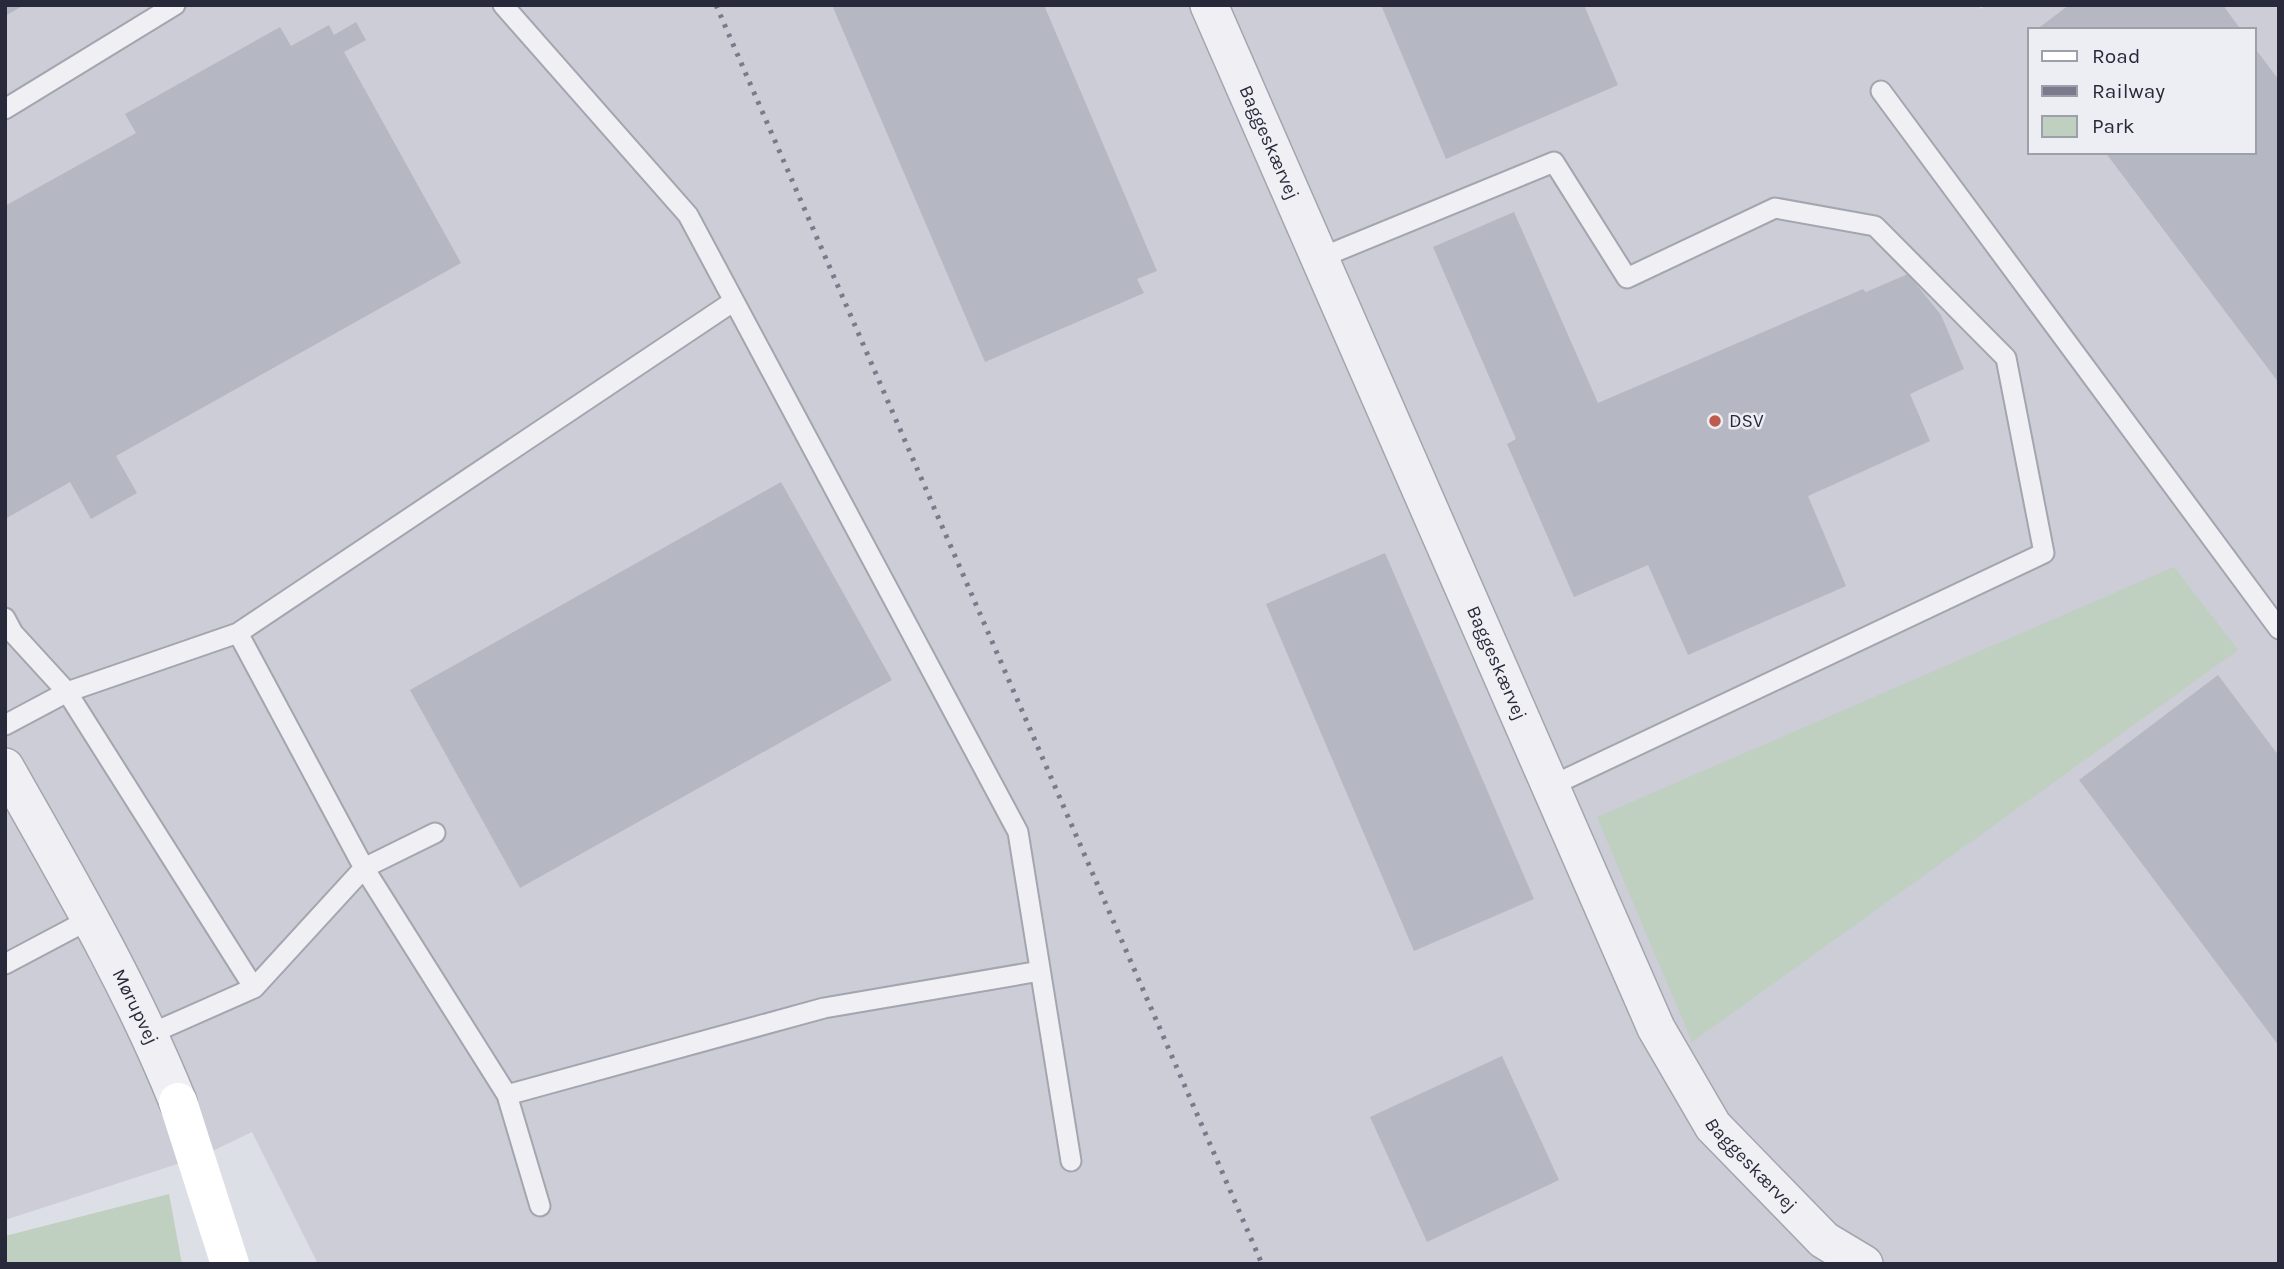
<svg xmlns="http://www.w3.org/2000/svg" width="2284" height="1269" font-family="Karla,sans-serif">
	<rect width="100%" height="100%" fill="#dddfe6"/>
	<!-- built -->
	<path fill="#cccdd7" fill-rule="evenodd" d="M5,5H1978L1981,9L1986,5H2279V1264H318L252,1132L202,1156L5,1220ZM2030,30H2254V152H2030Z"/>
	<!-- green -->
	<path fill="#bfcfc0" d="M2174,567L2238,650L1692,1042L1597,817Z
		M169,1194L182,1264H5V1236Z"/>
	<!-- building -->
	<path fill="#b5b7c2" d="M5,5H24L5,16Z
		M832,5H1044L1157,271L1137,279L1144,293L985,362Z
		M1381,5H1584L1618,85L1446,159Z
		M2069,5H2223L2241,30H2036Z
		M356,22L366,40L344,52L461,263L116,456L137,493L91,519L70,482L5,519V206L136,133L125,114L280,27L291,46L329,25L334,35Z
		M2254,47L2279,80V383L2105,152H2254Z
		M1514,212L1598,403L1863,289L1866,292L1908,274L1941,315L1964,369L1910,394L1930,441L1808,496L1846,586L1688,655L1648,565L1574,597L1507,444L1516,439L1433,247Z
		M781,482L892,680L520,888L410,690Z
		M1385,553L1534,899L1414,951L1266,604Z
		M2218,675L2279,756V1046L2079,780Z
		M1502,1056L1559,1180L1427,1242L1370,1117Z"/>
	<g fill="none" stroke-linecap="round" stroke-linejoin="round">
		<defs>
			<path id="lane" d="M503,5L688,215L1018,832L1071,1161
				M1881,91L2279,629
				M5,109L175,5
				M1320,258L1554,162L1627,278L1775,208L1875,226L2006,358L2044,553L1551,786
				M5,618L13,633L67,692L254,988
				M238,633L364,868L507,1095L540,1206
				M5,725L67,692L238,633L734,301
				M5,964L90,919
				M150,1034L254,988L364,868L435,833
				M507,1095L824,1008L1040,971"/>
			<g id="street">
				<path id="s1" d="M1209,5L1656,1028L1713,1126L1824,1240L1864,1264"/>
				<path id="s2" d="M5,767C67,877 131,985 178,1102"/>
			</g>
		</defs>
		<!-- lane casing -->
		<use href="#lane" stroke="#a3a5af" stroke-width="23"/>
		<!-- street casing -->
		<use href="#street" stroke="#a3a5af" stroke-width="40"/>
		<!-- lane -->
		<use href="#lane" stroke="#f0f0f4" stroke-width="19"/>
		<!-- street -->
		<use href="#street" stroke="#f0f0f4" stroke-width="37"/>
		<!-- secondary -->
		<path stroke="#fff" stroke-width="38" d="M178,1102L230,1264"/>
		<!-- rail -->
		<path stroke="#797b8d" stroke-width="5" stroke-dasharray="3.5 7" stroke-linecap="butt" d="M716,5L1262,1264"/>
	</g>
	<!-- markers -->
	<circle fill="#bf5a4e" stroke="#edeef3" stroke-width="2.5" cx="1715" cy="421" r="7"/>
	<g text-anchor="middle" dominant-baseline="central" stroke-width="5" stroke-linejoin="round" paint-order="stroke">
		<!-- street labels -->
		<g font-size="19" fill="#282a3b" stroke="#edeef3">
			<text stroke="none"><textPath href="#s1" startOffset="150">Baggeskærvej</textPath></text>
			<text stroke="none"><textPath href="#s1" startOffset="718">Baggeskærvej</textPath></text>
			<text stroke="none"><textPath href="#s2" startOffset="273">Mørupvej</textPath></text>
			<text stroke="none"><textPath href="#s1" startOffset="1284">Baggeskærvej</textPath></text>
		</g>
		<!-- poi labels -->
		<g font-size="19" fill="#282a3b" stroke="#edeef3" text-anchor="start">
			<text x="1729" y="421">DSV</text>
		</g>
	</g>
	<!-- border -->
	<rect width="2284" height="1269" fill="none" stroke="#282a3b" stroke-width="14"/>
	<!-- legend -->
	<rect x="2028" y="28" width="228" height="126" fill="#edeef3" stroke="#9ea0a9" stroke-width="2"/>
	<rect x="2042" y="51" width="35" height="10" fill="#ffffff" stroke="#9ea0a9" stroke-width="2"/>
	<text x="2092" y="63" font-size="21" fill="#282a3b">Road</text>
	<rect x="2042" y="86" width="35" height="10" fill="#797b8d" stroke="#9ea0a9" stroke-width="2"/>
	<text x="2092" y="98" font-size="21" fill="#282a3b">Railway</text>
	<rect x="2042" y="116" width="35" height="21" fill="#bfcfc0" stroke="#9ea0a9" stroke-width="2"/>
	<text x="2092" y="133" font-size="21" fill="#282a3b">Park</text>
</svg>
